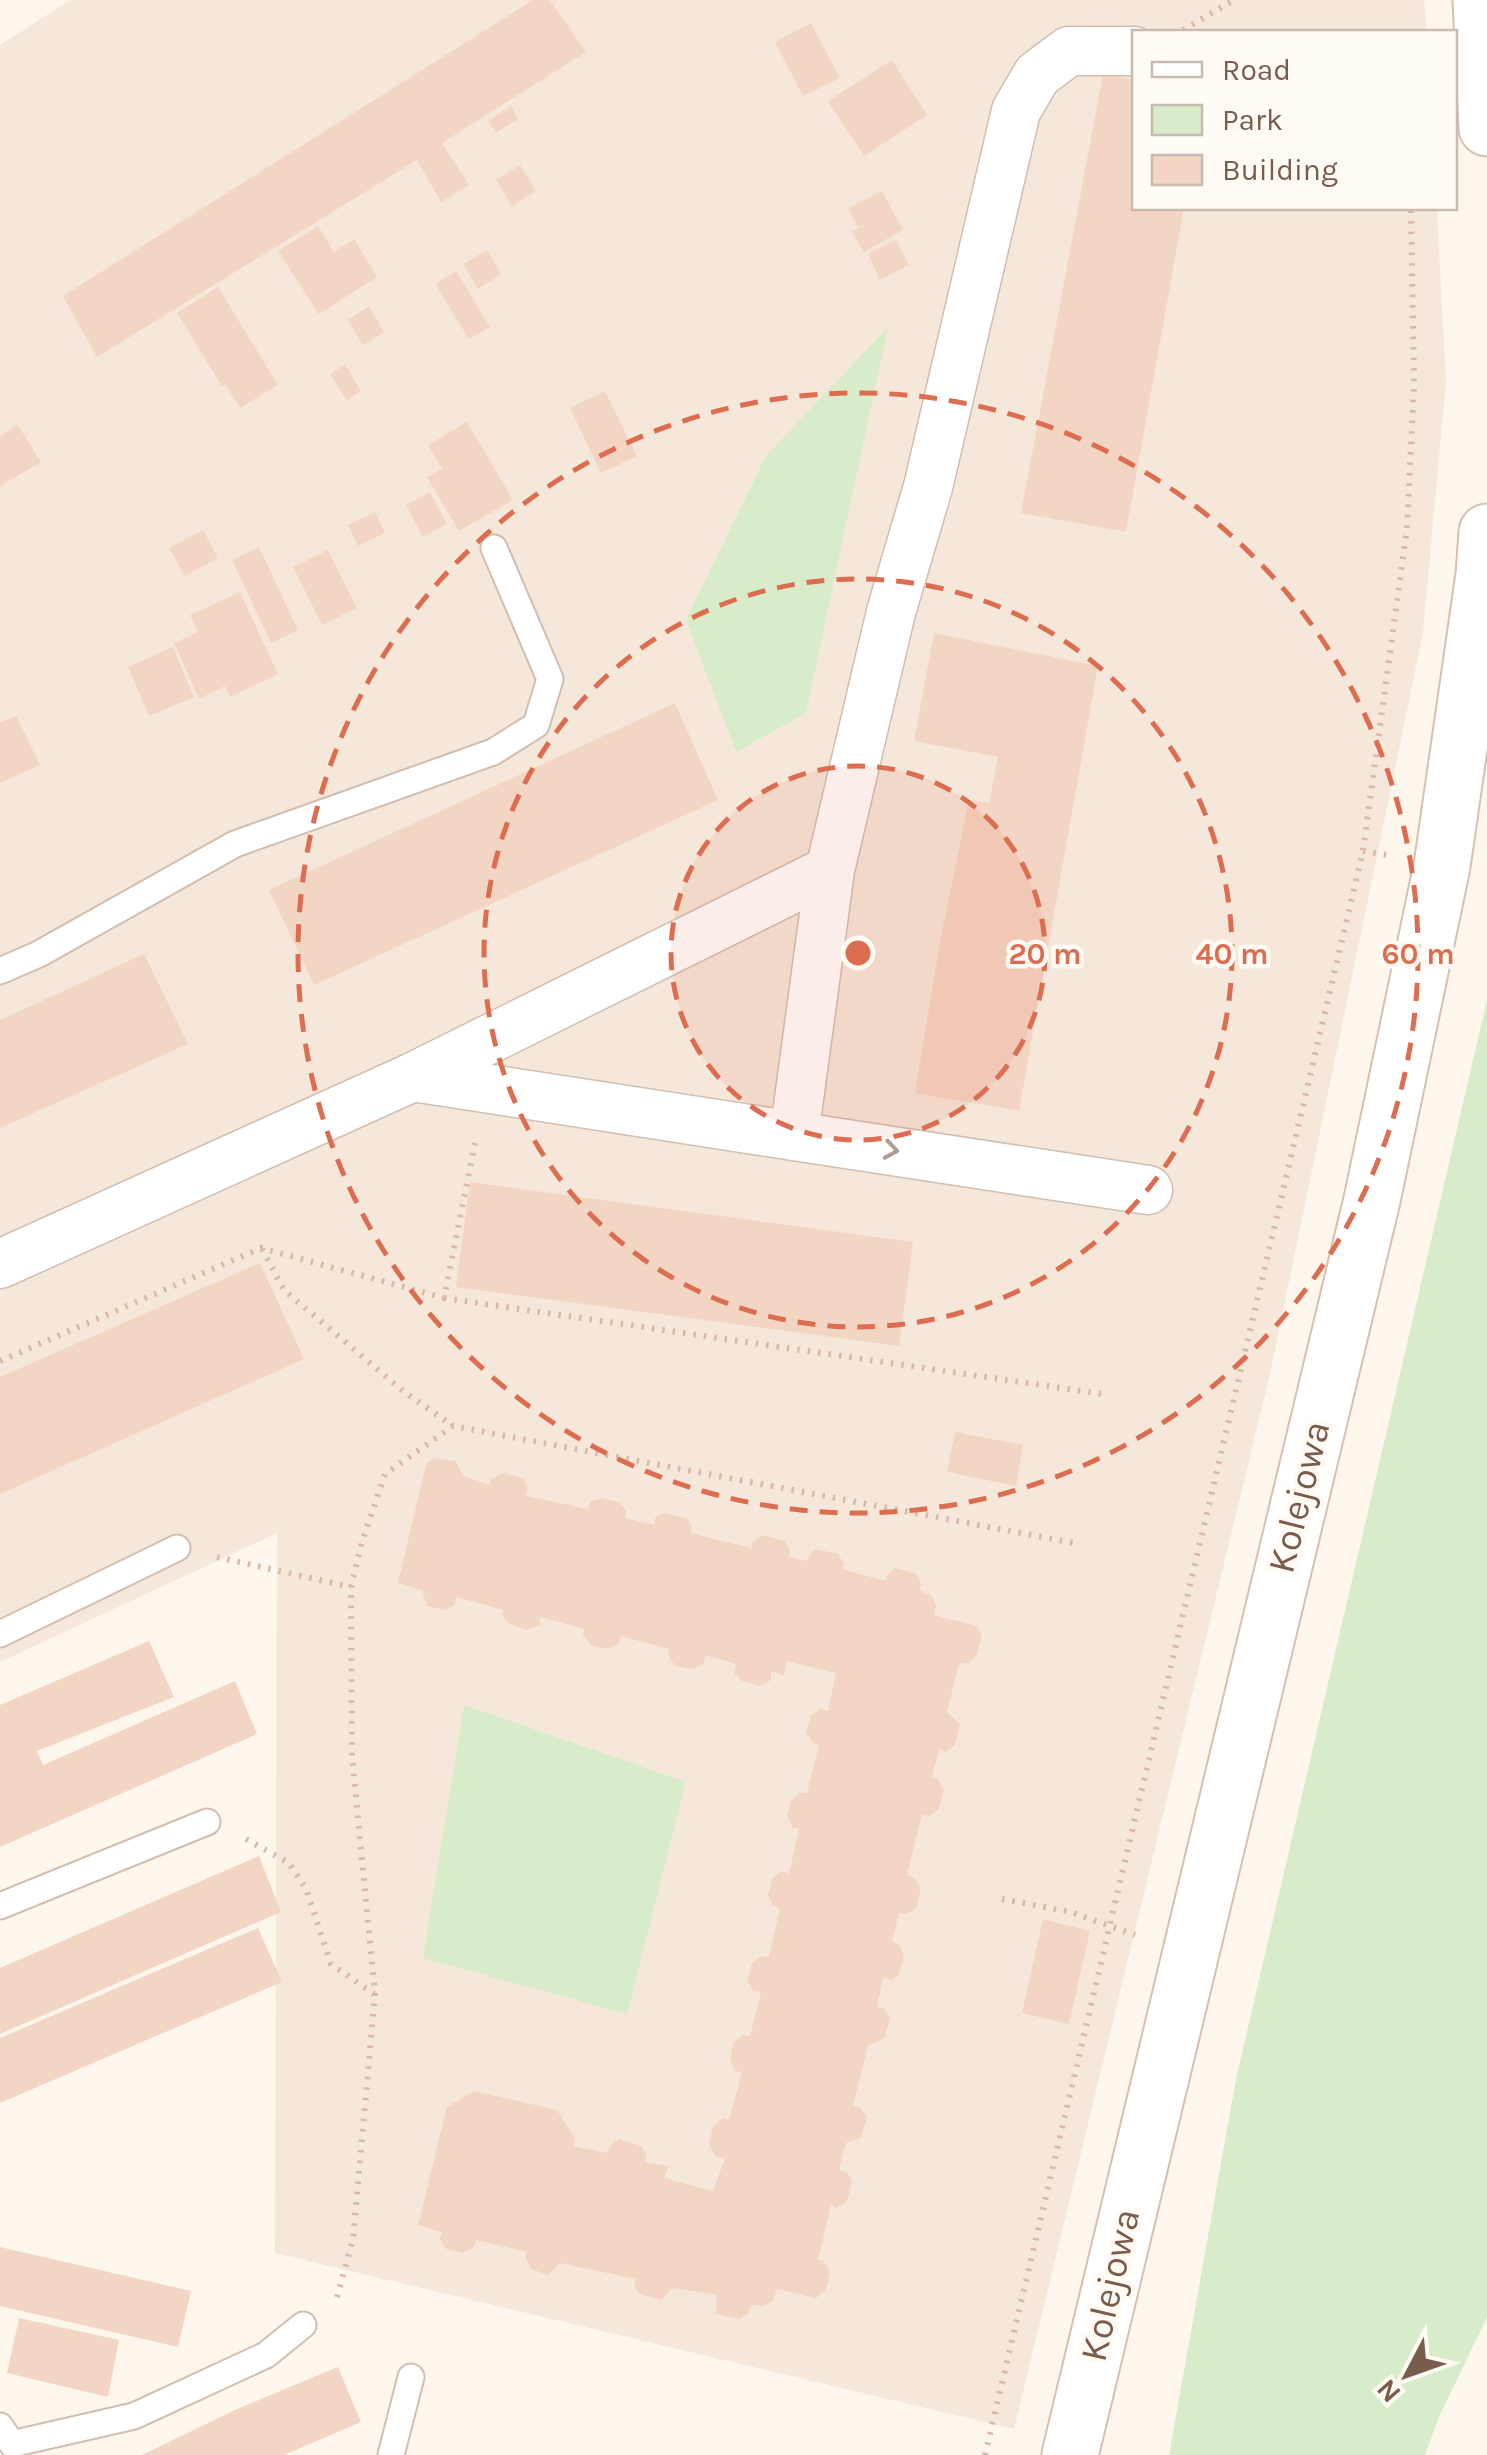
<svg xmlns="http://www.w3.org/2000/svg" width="1487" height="2455" font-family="Karla,sans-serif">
	<rect width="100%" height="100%" fill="#fdf6ec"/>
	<!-- residential -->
	<path fill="#f5e8da" d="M70,0H1424L1427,32H1134V208H1437L1446,382L1423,633L1270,1374L1014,2429L275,2253L277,1533L0,1662V45Z"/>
	<!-- green -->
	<path fill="#d8ecc9" d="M888,327L806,713L736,752L686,620L766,456Z
		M1487,1000V2317L1439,2417L1425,2455H1169L1236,2079Z
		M464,1705L686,1782L627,2014L423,1958Z"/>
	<!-- building -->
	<path fill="#f3d5c3" d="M533,0H550L586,52L442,143L469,185L441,202L417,160L97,357L63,296Z
		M811,23L840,78L803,96L775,42Z
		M892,60L927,115L864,156L828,101Z
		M1103,74L1134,80V208H1184L1126,532L1021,513Z
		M511,106L518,119L496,133L488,121Z
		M520,165L536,191L512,206L496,180Z
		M882,191L903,230L864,252L852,232L868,223L858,227L848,208Z
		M318,226L334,252L354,239L377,277L319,314L278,251Z
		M896,240L909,265L880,280L868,254Z
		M487,250L501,274L478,289L463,264Z
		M456,271L490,327L469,339L435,284Z
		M218,287L278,385L240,408L225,384L222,386L177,313Z
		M369,306L384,332L363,345L348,320Z
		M345,364L361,391L347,400L330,374Z
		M605,391L637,456L601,473L570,408Z
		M467,422L513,500L459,531L427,477L442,469L428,445Z
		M18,425L41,462L0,486V436Z
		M430,492L447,524L423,537L406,505Z
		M375,512L385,533L358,546L348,525Z
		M203,530L218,558L185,576L169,548Z
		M259,547L298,630L271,643L232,560Z
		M328,550L357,608L322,625L293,567Z
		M240,592L278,674L230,697L225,686L199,699L174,643L198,632L190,615Z
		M934,633L1098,666L1019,1111L915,1093L940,942L969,800L989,803L998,757L914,741Z
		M173,647L194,697L149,716L128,667Z
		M675,703L718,800L314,985L269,890Z
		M16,716L40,765L0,783V722Z
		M144,954L188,1044L0,1128V1020Z
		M470,1182L913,1242L899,1346L456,1287Z
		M260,1263L304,1359L0,1494V1377Z
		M955,1432L1023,1445L1016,1486L947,1472Z
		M434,1458L456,1461L462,1475L489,1485L491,1479L503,1473L523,1478L528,1488L526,1496L588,1509L590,1502L601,1498L618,1502L627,1511L625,1518L655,1525V1518L664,1513L687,1518L692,1527L690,1533L752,1548V1542L763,1535L785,1541L790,1551L789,1557L808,1561L809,1554L816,1549L838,1554L844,1564L842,1569L885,1581L887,1575L895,1568L916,1573L921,1584L919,1590L931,1595L936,1605L934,1615L976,1626L982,1635L976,1657L968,1663H959L947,1712L960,1724L955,1745L946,1752L939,1749L932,1777L938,1779L944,1789L939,1809L930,1816L922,1815L907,1876L914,1877L921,1888L916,1908L907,1914L899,1913L892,1942L899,1944L904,1955L899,1974L892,1980L883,1978L877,2007L884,2008L890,2017L885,2038L868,2046L853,2106L860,2107L867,2117L861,2138L846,2143L839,2170L847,2172L852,2181L847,2202L836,2208L831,2205L818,2260H823L830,2271L826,2290L816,2298L777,2289L773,2301L764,2306L752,2305L748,2313L740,2319L716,2314L717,2295L673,2288L661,2300L640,2294L634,2286L636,2279L560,2263L548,2275L531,2269L526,2259L527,2252L476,2240L474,2247L463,2253L446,2249L440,2239L442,2232L418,2225L447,2107L474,2091L557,2110L575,2138L574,2146L607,2153L610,2146L619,2139L641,2146L647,2154L645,2162L669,2166L664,2178L713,2191L725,2158L715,2156L709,2144L713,2127L723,2118L729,2120L742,2072L735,2071L730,2059L733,2043L743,2035L750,2036L761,1992L753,1991L747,1980L752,1963L761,1956L769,1957L780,1908L773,1906L768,1895L772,1879L782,1871L789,1874L799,1829L793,1828L787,1816L791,1800L801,1793H807L819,1745L812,1742L806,1732L811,1715L820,1709L828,1711L836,1673L787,1661L784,1676L771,1671V1680L759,1686L742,1681L734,1673L736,1664L705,1655L704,1664L692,1669L675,1666L668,1655L669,1649L620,1636L619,1644L608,1649L592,1646L583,1635L584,1629L541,1617L539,1625L527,1630L511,1625L503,1617V1610L456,1597L455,1605L444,1610L427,1606L422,1590L398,1583L426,1464Z
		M149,1641L174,1697L37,1751L43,1765L235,1681L257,1734L0,1847V1705Z
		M259,1856L281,1912L0,2034V1968Z
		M1043,1919L1090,1931L1069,2024L1022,2013Z
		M258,1928L282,1982L0,2103V2038Z
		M0,2247L191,2291L178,2347L0,2306Z
		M19,2318L119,2340L108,2397L7,2373Z
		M338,2367L361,2422L284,2455H142L235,2410Z"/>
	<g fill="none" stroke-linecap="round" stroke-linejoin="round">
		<defs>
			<path id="lane" d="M0,971L39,954L235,844L493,752L536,725L550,679L494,548
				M0,1634L177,1548
				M0,1906L207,1822
				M0,2426L12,2444L134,2416L266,2355L303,2325
				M391,2455L411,2377"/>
			<path id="street" d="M830,870L891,612L928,487L1016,111L1037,75L1069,51H1134
				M794,1136L1148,1190
				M0,1264L413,1077L830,870L794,1136L413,1077"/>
			<path id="secondary" d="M1481,0L1487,128
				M1070,2455L1372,1200L1442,866L1484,575L1487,532"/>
		</defs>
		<!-- lane casing -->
		<use href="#lane" stroke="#d1beb0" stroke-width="29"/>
		<!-- street casing -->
		<use href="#street" stroke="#d1beb0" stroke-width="51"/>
		<!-- secondary casing -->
		<use href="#secondary" stroke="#d6c0b0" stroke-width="59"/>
		<!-- path -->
		<path stroke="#d9b8a5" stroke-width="6" stroke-dasharray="2.5 8" stroke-linecap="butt" d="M1183,30L1234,0
			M1363,851L1387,855
			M262,1249L284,1290L403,1391L453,1426
			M444,1298L1109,1395
			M0,1361L261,1248L444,1298L475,1143
			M217,1557L351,1587
			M246,1839L289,1863L306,1889L331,1964L374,1994
			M1002,1899L1071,1912L1135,1935
			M337,2297L353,2239L375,1994L352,1756L351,1587L362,1542L385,1474L453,1426L1079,1544
			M985,2455L1363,851L1407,528L1414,385L1411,208"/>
		<!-- lane -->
		<use href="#lane" stroke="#fff" stroke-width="25"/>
		<!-- street -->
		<use href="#street" stroke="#fff" stroke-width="48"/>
		<!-- secondary -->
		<use href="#secondary" stroke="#fff" stroke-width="55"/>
	</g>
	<!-- one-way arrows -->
	<defs><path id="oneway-chevron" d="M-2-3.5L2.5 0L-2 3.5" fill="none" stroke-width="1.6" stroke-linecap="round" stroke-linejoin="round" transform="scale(2.5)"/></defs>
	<use stroke="#af9d94" href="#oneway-chevron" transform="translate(891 1150) rotate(9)"/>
	<!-- distance rings -->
	<circle cx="858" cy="953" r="187" fill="#dc6d51" fill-opacity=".12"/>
	<g fill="none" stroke="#dc6d51" stroke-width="5" stroke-dasharray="18 12">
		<circle cx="858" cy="953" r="187"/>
		<circle cx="858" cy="953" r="374"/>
		<circle cx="858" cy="953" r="560"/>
	</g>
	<g text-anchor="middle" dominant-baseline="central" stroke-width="9" stroke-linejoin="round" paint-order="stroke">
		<!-- street labels -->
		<g font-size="38" fill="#7a5c4d" stroke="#fffaf3">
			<text transform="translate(1299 1497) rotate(-76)">Kolejowa</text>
			<text transform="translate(1110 2285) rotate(-77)">Kolejowa</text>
		</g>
	</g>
	<circle cx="858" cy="953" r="15" fill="#dc6d51" stroke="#fffaf3" stroke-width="5"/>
	<g font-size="30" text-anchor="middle" font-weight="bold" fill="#dc6d51" stroke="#fffaf3" stroke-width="9" stroke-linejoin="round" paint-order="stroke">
		<text x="1045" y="964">20 m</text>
		<text x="1232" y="964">40 m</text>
		<text x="1418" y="964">60 m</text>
	</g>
	<!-- legend -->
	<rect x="1132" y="30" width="325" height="180" fill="#fffaf3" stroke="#cabbb1" stroke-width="2.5"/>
	<rect x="1152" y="62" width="50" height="15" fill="#ffffff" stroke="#cabbb1" stroke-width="2.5"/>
	<text x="1222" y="80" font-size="30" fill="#7a5c4d">Road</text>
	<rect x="1152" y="105" width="50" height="30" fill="#d8ecc9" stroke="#cabbb1" stroke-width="2.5"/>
	<text x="1222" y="130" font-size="30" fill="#7a5c4d">Park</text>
	<rect x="1152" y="155" width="50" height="30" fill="#f3d5c3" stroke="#cabbb1" stroke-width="2.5"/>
	<text x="1222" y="180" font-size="30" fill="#7a5c4d">Building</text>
	<!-- north arrow -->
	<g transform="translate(1407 2375) rotate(229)" stroke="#fffaf3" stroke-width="8" paint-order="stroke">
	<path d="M0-8L18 38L0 25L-18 38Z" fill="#7a5c4d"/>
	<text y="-15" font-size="28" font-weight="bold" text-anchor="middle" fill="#7a5c4d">N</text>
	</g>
</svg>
